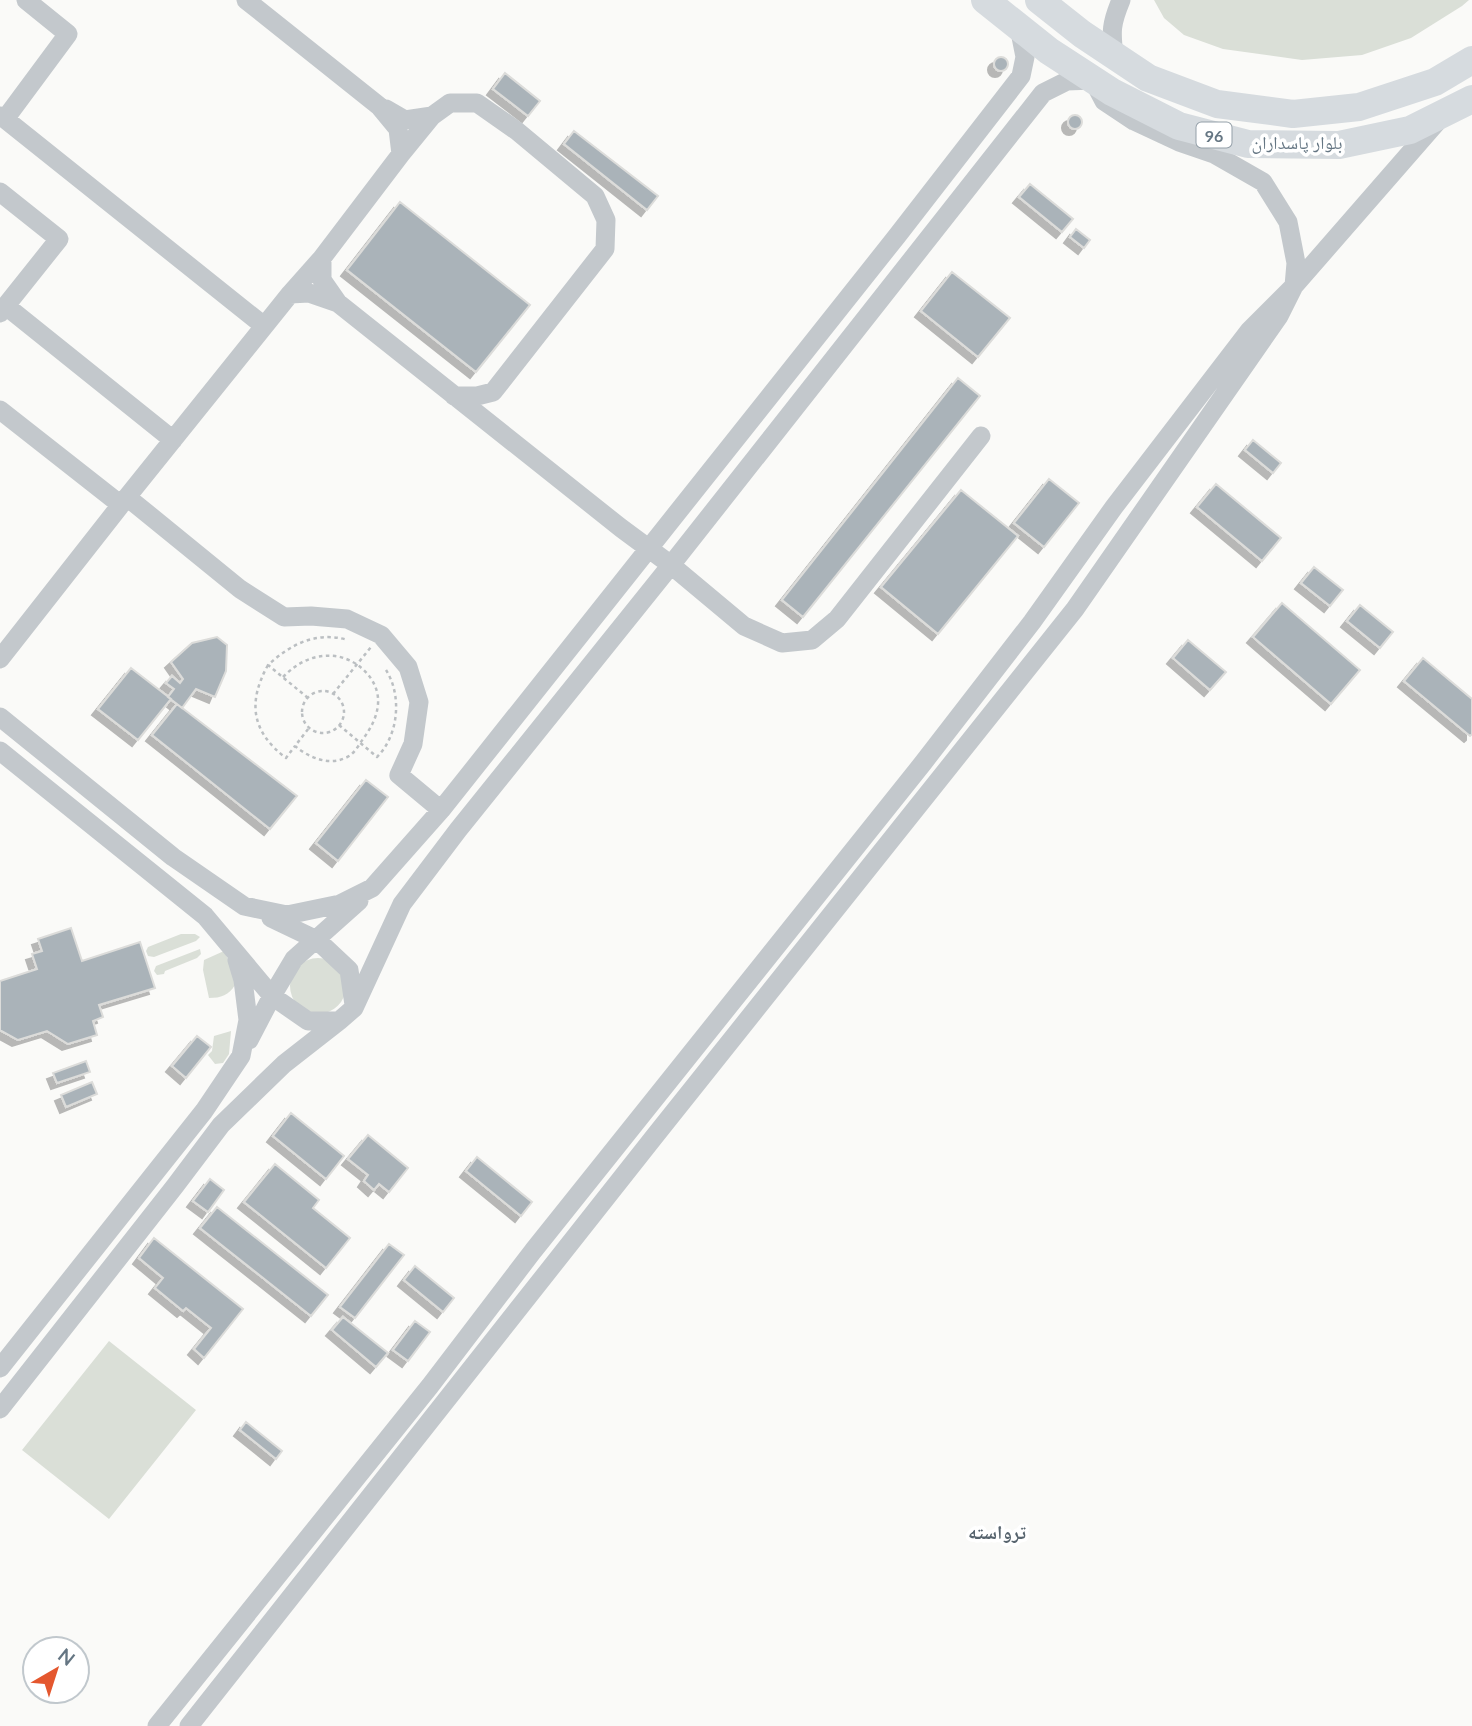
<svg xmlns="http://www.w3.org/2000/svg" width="1472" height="1726" font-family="Lato,'Noto Naskh Arabic',sans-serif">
	<defs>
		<filter id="shadow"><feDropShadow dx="-6" dy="6" stdDeviation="0" flood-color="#0004"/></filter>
	</defs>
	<rect width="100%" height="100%" fill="#fafaf8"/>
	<!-- green -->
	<path fill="#dadfd7" d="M1154,0H1469L1462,6L1411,38L1362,55L1302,60L1223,49L1184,35L1164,18Z
		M181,934H195L200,937L196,941L154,957L148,956L146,951L148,947Z
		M200,949L201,954L197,958L165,971L164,974L157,975L154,971L156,966Z
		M224,951L232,967L235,985C229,995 221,998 209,998L203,970L204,960Z
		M290 986a28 28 0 1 1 56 0a28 28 0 1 1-56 0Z
		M231,1031L229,1054L223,1063L215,1064L208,1055L212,1051L214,1036Z
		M109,1341L196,1410L109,1519L22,1450Z"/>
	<!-- building -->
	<path fill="#aab3b9" stroke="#dcdcda" stroke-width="2" filter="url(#shadow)" d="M994 64a7 7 0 1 1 14 0a7 7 0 1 1-14 0Z
		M505,73L540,101L528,116L493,89Z
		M1068 122a7 7 0 1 1 14 0a7 7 0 1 1-14 0Z
		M574,131L658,196L647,210L564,144Z
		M1030,184L1073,219L1062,232L1019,197Z
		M400,202L530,305L476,372L347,270Z
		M1076,229L1090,240L1084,248L1070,237Z
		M952,272L1010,318L978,357L921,311Z
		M958,378L980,396L803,617L782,600Z
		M1253,440L1281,463L1273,473L1245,450Z
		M1049,479L1079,503L1044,547L1014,523Z
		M1216,484L1281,538L1262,561L1197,507Z
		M961,490L1018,536L938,634L881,587Z
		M1314,567L1343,590L1330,606L1301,583Z
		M1282,603L1360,670L1331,704L1253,637Z
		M1360,605L1393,632L1380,648L1347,621Z
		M217,637L227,645L226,671L215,697L196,689L182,708L168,697L174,689L166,683L172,676L180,683L183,679L171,662L192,643Z
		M1188,640L1226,672L1210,690L1173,658Z
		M1423,658L1472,699V734L1470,736L1404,681Z
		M131,668L171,699L138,740L98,709Z
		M177,704L297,796L270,829L152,735Z
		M366,780L388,797L338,861L316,843Z
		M71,928L82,961L140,942L155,988L99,1005L103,1017L93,1021L97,1035L68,1044L47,1031L18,1040L0,1030V981L37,969L32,954L42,951L38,939Z
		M197,1036L211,1047L186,1078L172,1066Z
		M86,1061L90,1072L57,1083L53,1073Z
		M92,1082L97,1094L66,1107L61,1095Z
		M291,1113L344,1156L326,1179L273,1136Z
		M368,1135L408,1168L389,1192L379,1184L374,1190L364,1181L368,1175L348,1159Z
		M477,1157L532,1202L521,1216L466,1171Z
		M275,1164L319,1200L313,1208L350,1238L326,1268L244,1202Z
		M210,1179L224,1190L208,1212L193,1201Z
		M217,1207L328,1295L311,1316L200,1228Z
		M154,1238L243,1309L204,1358L194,1349L211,1328L186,1308L183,1311L155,1288L163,1278L139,1258Z
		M389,1244L404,1255L355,1318L340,1307Z
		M415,1266L454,1298L443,1312L404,1280Z
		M343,1317L388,1353L376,1367L332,1330Z
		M415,1321L430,1332L408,1361L393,1350Z
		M246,1422L282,1451L276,1459L240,1430Z"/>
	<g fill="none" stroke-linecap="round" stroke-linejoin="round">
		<!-- path -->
		<path stroke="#bbbfc2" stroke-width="2.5" stroke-dasharray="3.5 3.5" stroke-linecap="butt" d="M268,665C247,703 252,732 286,758L295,746
			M283,677C298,662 314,654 335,656C358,659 380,680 378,704C377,717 371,728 363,739C358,746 354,755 345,758C328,766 308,757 295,746L309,728
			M302 712a21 21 0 1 1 42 0a21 21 0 1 1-42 0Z
			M333,694L371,647
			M308,698L268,665C291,644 316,631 348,640
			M339,725L377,757C399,735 402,695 386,670"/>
		<!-- minor -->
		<path stroke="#c3c8cc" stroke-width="19" d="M246,0L379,106L398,129L401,154L322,258V280L338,303L621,528L671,565L744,626L782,643L812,640L837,619L981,436
			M1114,56C1111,31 1111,24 1121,0
			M386,109L405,120L432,116L450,103H477L517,131L595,196L606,220L605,249L493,392L477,396H454
			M0,116L5,119L68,34L26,0
			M5,119L264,326
			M401,154L432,116
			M0,192L59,239L0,313
			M290,294L322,258
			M6,306L173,440
			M0,410L121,505
			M127,497L240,589L284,617L311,616L347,619L381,635L408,667L419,702L413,744L399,775L441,810L897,236L1021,76L1025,57L1019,27
			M0,659L127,497L290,294L309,293L338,303
			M0,717L173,857L244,906L287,915L340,904L372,888L441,810
			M0,751L205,916L272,996L308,1021H339L354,1008L402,904L458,830L671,565L1043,93L1067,81L1093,80L1104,101L1134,121L1179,142L1214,154L1263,182L1288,222L1296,263L1294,286L1279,316L1075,609L654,1137L189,1726
			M271,918L317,940L349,970L354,1005
			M249,1040L272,996L294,959L359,901
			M0,1368L204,1111L241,1056L248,1020L243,980L237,960
			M0,1409L175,1186L221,1125L284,1064L339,1021
			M157,1726L430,1386L533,1251L923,763L1032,622L1114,507L1249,331L1294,286L1437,122"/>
		<!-- highway -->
		<path stroke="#d6dbdf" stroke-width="28" d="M985,0L1049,51L1112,92L1179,126L1248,144L1339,145L1410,130L1472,99
			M1039,0L1082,34L1148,78L1217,104L1293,114L1359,107L1435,82L1472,60"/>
	</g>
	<g text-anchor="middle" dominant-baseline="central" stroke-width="7" stroke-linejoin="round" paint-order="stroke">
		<!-- shield labels -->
		<rect fill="#fff" stroke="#939fa8" stroke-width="2" x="1196.5" y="122.5" width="35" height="25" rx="5"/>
		<g font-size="16" font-weight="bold" fill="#657683">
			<text x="1214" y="135">96</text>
		</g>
		<!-- street labels -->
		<g font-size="18" fill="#657683" stroke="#fff">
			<text x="1297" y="142">بلوار پاسداران</text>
		</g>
		<!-- neighbourhood labels -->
		<g font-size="19" font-weight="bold" fill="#57646e" stroke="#fff">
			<text x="997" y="1531">ترواسته</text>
		</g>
	</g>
	<!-- north arrow -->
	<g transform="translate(56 1670) rotate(39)"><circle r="33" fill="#ffffff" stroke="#c1c8cd" stroke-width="2"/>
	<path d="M0-5L12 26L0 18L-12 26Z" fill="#e4572e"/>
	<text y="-10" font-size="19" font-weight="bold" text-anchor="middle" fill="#657683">N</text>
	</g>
</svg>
